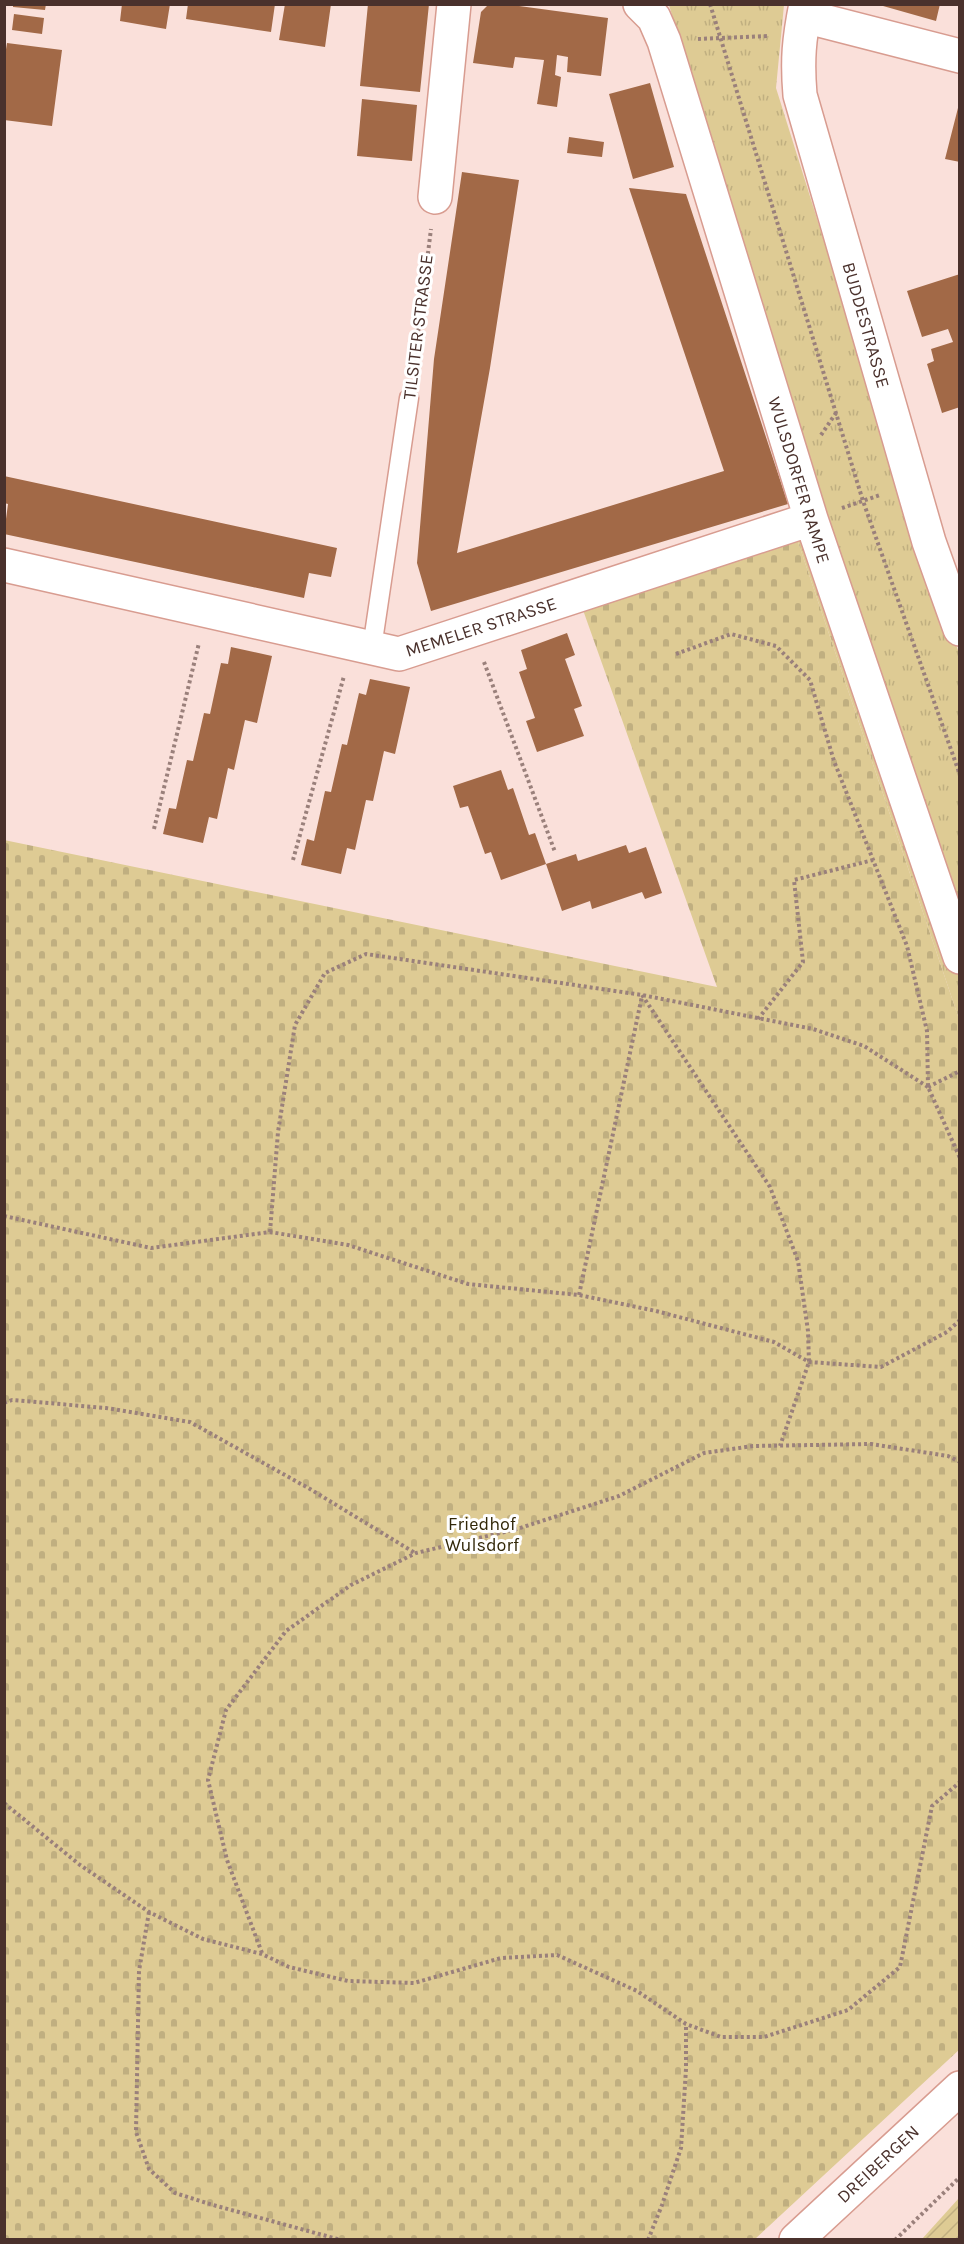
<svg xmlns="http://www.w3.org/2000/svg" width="964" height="2244" font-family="Karla,sans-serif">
	<defs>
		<pattern id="cemetery-stones" width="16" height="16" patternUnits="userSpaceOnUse" patternTransform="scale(1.5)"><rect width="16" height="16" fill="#decb94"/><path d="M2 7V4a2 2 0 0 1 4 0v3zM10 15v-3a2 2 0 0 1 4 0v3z" fill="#c0af80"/></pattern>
		<pattern id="park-tufts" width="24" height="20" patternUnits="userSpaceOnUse" patternTransform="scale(1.5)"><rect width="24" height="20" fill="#decb94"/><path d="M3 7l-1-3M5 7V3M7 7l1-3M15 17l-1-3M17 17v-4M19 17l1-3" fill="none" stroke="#c0af80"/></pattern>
		<pattern id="garden-furrows" width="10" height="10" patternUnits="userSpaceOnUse" patternTransform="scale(1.5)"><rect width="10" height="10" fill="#decb94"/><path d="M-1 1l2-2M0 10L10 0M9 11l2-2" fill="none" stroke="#c0af80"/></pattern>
	</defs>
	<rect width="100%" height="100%" fill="#fae0da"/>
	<!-- cemetery -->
	<path fill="url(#cemetery-stones)" d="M797,539L959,1019L960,2049L755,2239H5L4,840L717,987L583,610Z"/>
	<!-- park -->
	<path fill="url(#park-tufts)" d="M669,5H784L776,88L921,550L959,653V1019L797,539L827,528Z"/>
	<!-- garden -->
	<path fill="url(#garden-furrows)" d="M959,2198V2239H922Z"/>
	<!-- building -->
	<path fill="#a26947" d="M13,4H46L45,10L13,7Z
		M122,4H170L166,29L120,21Z
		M188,4H275L271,32L186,19Z
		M285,4H331L325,47L279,40Z
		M368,4H429L420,92L360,86Z
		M489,4H505L608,18L601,76L567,72L568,57L557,55L555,75L561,77L557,107L537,104L544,60L515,57L513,68L473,63L481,12Z
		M876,4H940L936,21Z
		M14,14L44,18L42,34L12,30Z
		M7,43L62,50L52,126L4,120V62Z
		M650,83L674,167L633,179L609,94Z
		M362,99L417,105L412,161L357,156Z
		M959,104H960V162L945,159Z
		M569,137L604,142L602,157L567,153Z
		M462,172L519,180L490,368L457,553L724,471L629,188L686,194L788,504L431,611L417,563L434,359Z
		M960,274V407L942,413L927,364L934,361L931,349L953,342L948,329L922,337L907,291Z
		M4,476L337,548L331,577L309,573L304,598L4,534L8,504L4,503Z
		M567,633L575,655L565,659L582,706L574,709L584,736L537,752L526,721L535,718L519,672L527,669L521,650Z
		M231,647L272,656L257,723L245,720L234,770L228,768L217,819L209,817L203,843L163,834L169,808L176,809L187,760L193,761L204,713L210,714L221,663L228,664Z
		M370,679L410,687L395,754L384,751L373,801L366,800L355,850L347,848L341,874L301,865L307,839L314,841L325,791L331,792L342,744L347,745L359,693L366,695Z
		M501,770L508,790L513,788L529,835L535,833L546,864L576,854L578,861L626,845L629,853L646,847L662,893L645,899L642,892L592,909L590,901L562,911L546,864L501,880L491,852L485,854L468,806L460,808L453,786Z"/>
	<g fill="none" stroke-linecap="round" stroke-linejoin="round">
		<defs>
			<path id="service" d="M372,648L409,398"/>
			<path id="minor" d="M640,4L654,18L664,41L811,519L960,957
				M806,4C799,39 797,60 800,95L929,542L960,629
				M804,16L960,56
				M435,197L454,4
				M4,565L399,654L811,519"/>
			<path id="tertiary" d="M796,2240L960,2088"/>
		</defs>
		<!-- service casing -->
		<use href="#service" stroke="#d89c90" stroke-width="21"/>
		<!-- minor casing -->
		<use href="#minor" stroke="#d89c90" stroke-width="36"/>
		<!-- tertiary casing -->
		<use href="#tertiary" stroke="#d89c90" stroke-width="36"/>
		<!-- path -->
		<path stroke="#9a807b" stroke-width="4" stroke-dasharray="3 3" stroke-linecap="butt" d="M710,4L863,501L960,775
			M698,39L769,36
			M413,373L431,229
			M821,435L836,413
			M842,508L880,495
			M676,654L731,634L776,646L810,680L834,761L907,946L927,1031L928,1087L960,1158
			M484,662L555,852
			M154,829L199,643
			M293,860L344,676
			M642,995L770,1187L798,1261L808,1331L809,1362L780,1446
			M758,1019L803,962L794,880L873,860
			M928,1087L960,1071
			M4,1216L151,1248L270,1232L348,1245L468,1284L579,1295L656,1311L774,1342L809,1362L881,1367L947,1332L960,1320
			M270,1232L278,1132L295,1025L325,973L366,954L642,995L813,1029L864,1046L928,1087
			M579,1295L642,996
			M4,1403L12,1400L106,1408L190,1422L310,1489L415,1553
			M4,1803L80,1865L149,1912L203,1939L262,1954L289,1967L348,1981L414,1983L501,1958L557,1955L637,1991L686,2024L721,2037H764L848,2010L900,1967L932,1806L960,1782
			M149,1912L139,1971L136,2132L149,2169L175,2193L213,2205L341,2240
			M262,1953L227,1860L208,1780L226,1710L286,1631L351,1585L416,1553L517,1529L619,1496L704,1453L753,1446L871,1444L948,1456L960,1462
			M648,2240L662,2205L681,2148L686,2069V2024
			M895,2240L960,2177"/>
		<!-- service -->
		<use href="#service" stroke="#fff" stroke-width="18"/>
		<!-- minor -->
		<use href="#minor" stroke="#fff" stroke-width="33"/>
		<!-- tertiary -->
		<use href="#tertiary" stroke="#fff" stroke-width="33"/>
	</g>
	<g text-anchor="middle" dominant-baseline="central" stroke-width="6" stroke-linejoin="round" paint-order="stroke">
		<!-- street labels -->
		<g font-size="18" fill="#4a312c" stroke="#fff">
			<text transform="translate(866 325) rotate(74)">BUDDESTRASSE</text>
			<text transform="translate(418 327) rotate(-83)">TILSITER STRASSE</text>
			<text transform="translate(799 480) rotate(73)">WULSDORFER RAMPE</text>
			<text transform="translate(481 627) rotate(-18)">MEMELER STRASSE</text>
			<text transform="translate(878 2164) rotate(-43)">DREIBERGEN</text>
		</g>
		<!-- park labels -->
		<g font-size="18" fill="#322809" stroke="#fff">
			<text x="482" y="1524">Friedhof<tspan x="482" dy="21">Wulsdorf</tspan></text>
		</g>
	</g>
	<!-- border -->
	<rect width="964" height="2244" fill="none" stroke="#4a312c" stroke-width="12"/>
</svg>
